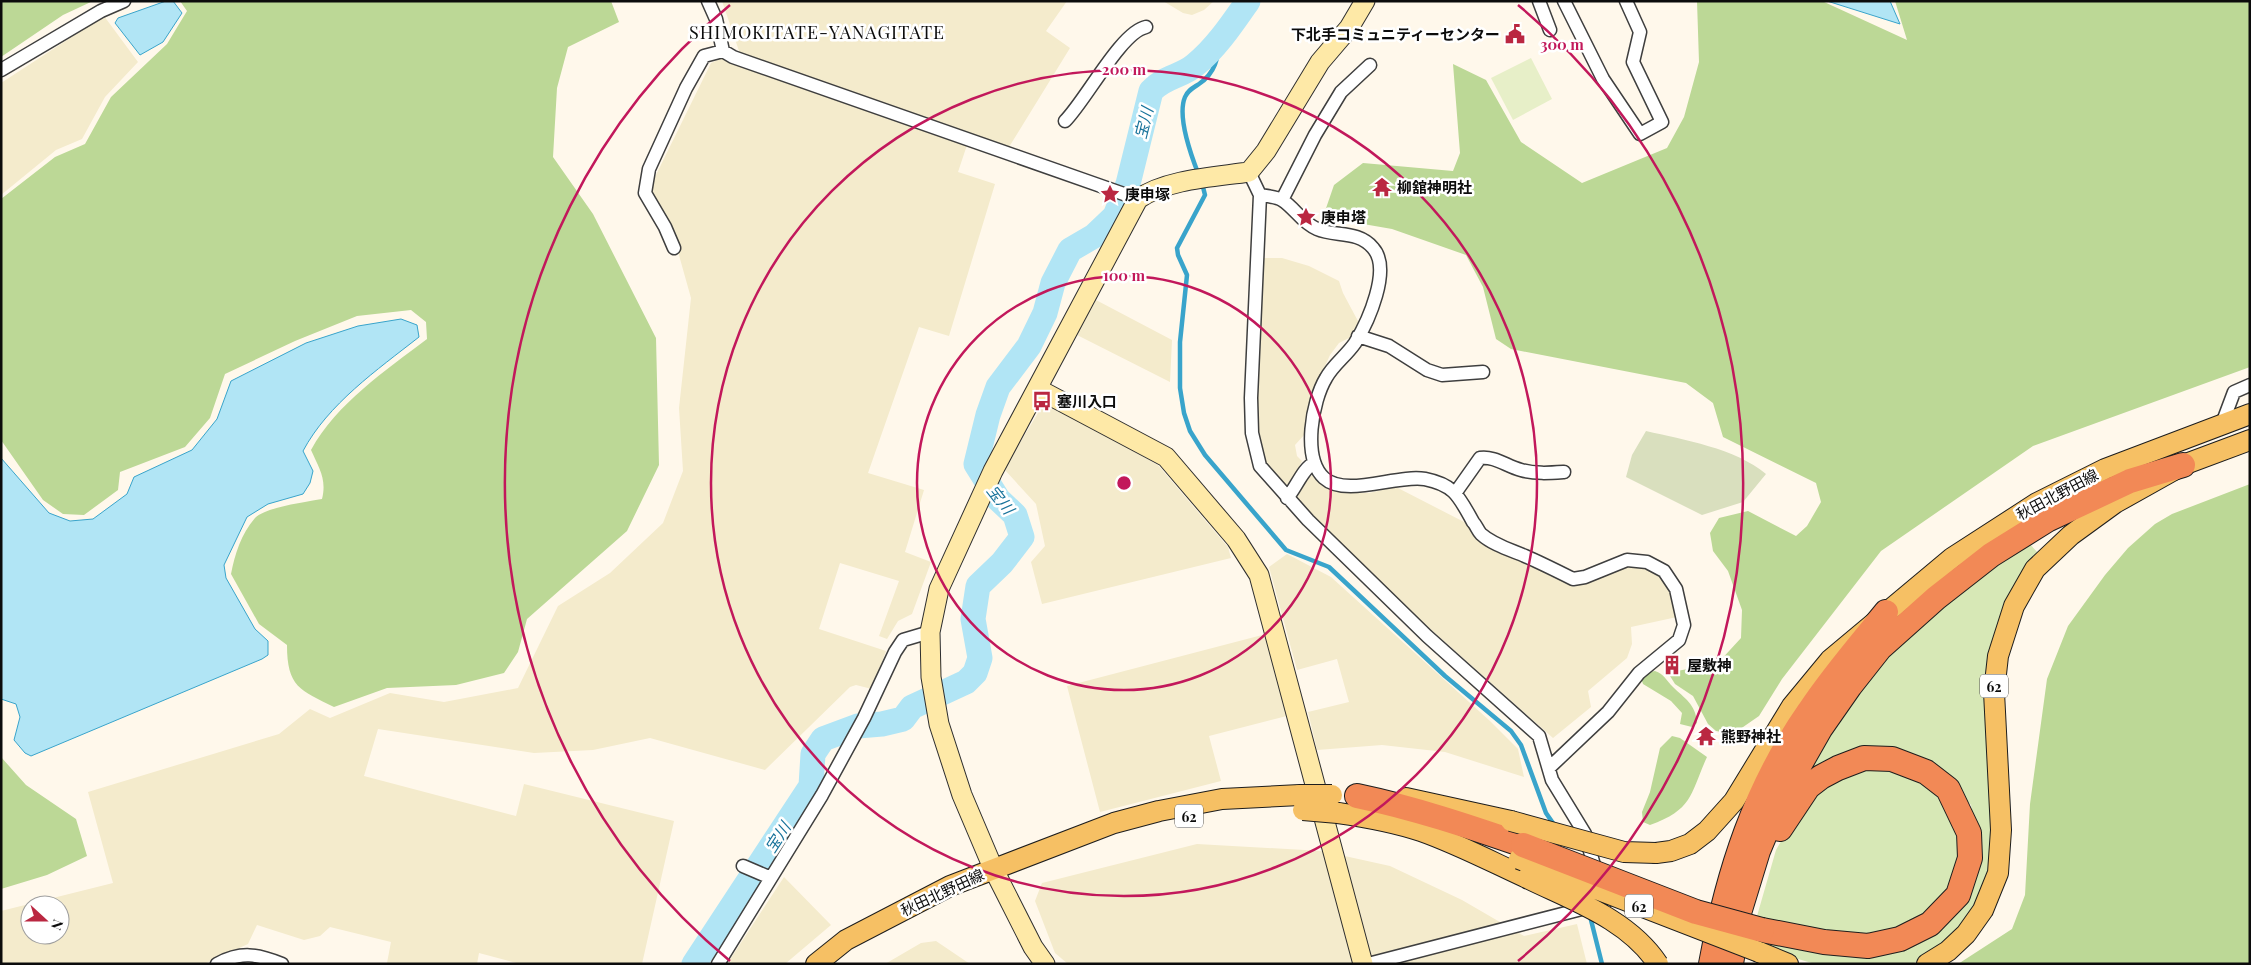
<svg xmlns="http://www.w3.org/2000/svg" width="2251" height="965" font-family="'Playfair Display','Noto Sans JP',serif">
	<rect width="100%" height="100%" fill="#fff8eb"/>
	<!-- farmland -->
	<path fill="#f4ebcc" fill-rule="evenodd" d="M722,1H1067L1046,31L1070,48L1009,147L971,133L958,172L995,184L949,336L919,327L868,473L924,490L905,552L931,562L912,614L898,621L887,639L879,636L899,581L840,563L819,629L886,651L872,689L856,685L850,687L765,770L650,738L593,750L534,753L378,729L364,776L516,816L524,784L674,821L642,964H520L479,953L477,964H390L387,963L391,942L330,927L320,936L304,940L257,925L248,944L204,964H1V911L113,883L88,792L279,734L310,709L330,718L390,693L444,702L518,688L558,606L610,573L663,523L683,471L679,408L691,298L675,241L653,201L651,185L711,63L739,51ZM30,905H60V935H30Z
		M1163,1H1214L1204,10L1192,15L1183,13Z
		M104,16L138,62L105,97L82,139L56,150L1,195V83Z
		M1261,258H1282L1309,266L1339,281L1343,293L1359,323L1353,336L1339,343L1330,355L1317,384L1305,434L1295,445L1297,456L1302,461L1292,481L1287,485L1275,479L1263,463L1256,434Z
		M1096,300L1172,340L1170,382L1077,335Z
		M1053,406L1158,465L1228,547L1231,558L1042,604L1031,562L1045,546L1036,504L1004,469L1041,408Z
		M1313,474L1327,488L1342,493H1369L1396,487L1468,524L1480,542L1574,587L1622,568L1644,566L1660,575L1671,593L1677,617L1631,627L1632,644L1627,658L1588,691L1591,707L1553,738L1381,585L1320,524L1295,497L1300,488Z
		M1287,554L1331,577L1490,721L1518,749L1524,777L1445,752L1382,745L1317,750L1308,712L1349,702L1337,659L1297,670L1269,567Z
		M1266,634L1287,716L1209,736L1221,781L1100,812L1067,686Z
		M1197,844L1322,851L1390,866L1462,900L1524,936L1577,924L1587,964H1068L1055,953L1035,901L1042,883Z
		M784,877L831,925L785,964H727Z
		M936,941L970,964H885L921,943Z"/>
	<!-- green -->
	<path fill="#d7e8b6" d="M2027,541L2039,554L1994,639L1995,849L1987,884L1972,915L1952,941L1919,961L1911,964H1815L1764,949V940L1845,955L1945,924L1978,842L1971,805L1937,770L1890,752L1852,749L1813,776L1795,795L1823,742L1880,664L1935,609Z
		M1874,765L1924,779L1954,811L1963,860L1939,906L1893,933L1864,936L1755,923L1776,850L1802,805L1837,775Z"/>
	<!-- forest -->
	<path fill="#bcd896" d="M1,1H93L63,15L1,57Z
		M180,1H611L619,22L568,47L557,88L553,157L593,214L656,338L659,465L627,531L527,619L518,652L504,673L456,685L387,688L334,707C300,690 287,687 287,645L259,624L231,574C235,554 241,534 255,518C266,507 306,502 322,499C327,479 319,468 311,450C337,403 385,371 427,339L426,322L411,310L357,316L295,341L225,374L210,418L185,447L120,472L118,490L84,515L63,514L43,500L1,440V199L55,157L85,144L111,97L167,44L187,11Z
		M1697,1H1822L1907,40L1895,1H2250V367L2033,446L1881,551L1782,679L1759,716L1733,734L1716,731L1708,724L1693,696L1675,684L1665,668L1669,667L1677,671L1693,668L1702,670L1718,663L1741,638L1742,610L1728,571L1713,551L1710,533L1719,518L1748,511L1796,536L1807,526L1821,502L1816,483L1723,437L1713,403L1686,383L1511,349L1496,339L1483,287L1466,255L1392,229L1323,217L1334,185L1363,163L1453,171L1460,153L1453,64L1486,80L1521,142L1582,183L1667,148L1684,117L1699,62Z
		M2250,484V964H1958L2012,929L2025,895L2030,804L2047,679L2068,626L2105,575L2128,548L2155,524L2172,514Z
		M1655,671C1664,674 1666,680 1673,687C1684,698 1696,704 1697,723L1692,727L1680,724L1682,713L1671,701L1643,684L1641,678L1644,673Z
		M1672,736L1680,738L1707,757C1690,794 1694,809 1650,825L1643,822L1642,812L1650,792L1660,748Z
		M1,757L26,785L76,819L87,856L47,875L1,889Z"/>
	<!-- cemetery -->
	<path fill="#d9dfbe" d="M1646,431C1684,440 1735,448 1766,474L1743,502L1702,515L1626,477L1632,455Z"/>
	<!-- pitch -->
	<path fill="#e7efc8" d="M1531,58L1552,99L1513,120L1491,78Z"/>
	<!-- water -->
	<path fill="#b1e5f5" stroke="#39a4cb" d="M166,1H173L182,13L163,42L140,55L115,23L118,18Z
		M1827,1H1890L1900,24Z
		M401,319L417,325L419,337C377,370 328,404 303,451L313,471L310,483L303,494L268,504L247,517L224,565L226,578L255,629L268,641V655L262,659L31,756L25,753L14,740L20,717L16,704L1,699V458L49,513L70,521L93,519L127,494L134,477L192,450L217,419L231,381L306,343L358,326Z"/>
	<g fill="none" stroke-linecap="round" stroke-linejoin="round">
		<!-- stream -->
		<path stroke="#39a4cb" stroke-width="4.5" d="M1198,173C1191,155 1177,116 1185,97C1188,90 1193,88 1199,84C1215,73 1219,58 1218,40
			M1202,183L1205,195L1177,248L1178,255L1187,275L1180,342V388L1184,413L1190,431L1205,455L1286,550L1329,567L1445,676L1511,731L1521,745L1546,813L1555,826
			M1590,916L1602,964"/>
		<!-- river -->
		<path stroke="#b1e5f5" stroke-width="25" d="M694,964L811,786L813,754L823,739L858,726L882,724L903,719L912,707L966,682L975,673L980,658L973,619L978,586L1002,563L1022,537L1015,515L998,499L976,464L988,415L998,387L1029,346L1045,313L1053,283L1070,250L1094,236L1115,216L1128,184L1151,91C1165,76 1181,77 1195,65C1216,48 1232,24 1248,1"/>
		<defs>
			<path id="street" d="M708,1L716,19L723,51
				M1539,1L1550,30
				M1564,1L1603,79L1640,134L1662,122L1633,62L1640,32L1626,1
				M1,70L101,11L124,1
				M1065,121C1086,100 1121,32 1146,27
				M1249,172L1260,195C1267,196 1277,197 1282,200C1295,208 1301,222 1317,229C1335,237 1358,230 1373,248C1392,269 1368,322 1355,343C1346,356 1333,365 1326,378C1312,401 1302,458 1324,478C1346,498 1397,474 1425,479C1455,485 1459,497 1473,522C1476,525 1478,531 1481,534C1493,545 1511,550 1525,556C1541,563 1557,571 1573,579L1585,577L1627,560L1647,562L1664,571L1676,589L1684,625L1679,640L1639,673L1608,712L1550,767
				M1260,195L1251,398L1252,433L1260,466L1308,520L1427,636L1539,736L1552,780L1585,834L1605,903L1368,964
				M1282,200L1315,135L1341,92L1370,65
				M674,248L665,227L645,193L649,169L686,88L704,56L723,51L733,57L1138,199
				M1358,336L1389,346L1427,370L1442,375L1483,372
				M2222,424L2234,392L2250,385
				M1456,492L1480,458C1495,456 1506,466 1521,470C1535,474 1549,473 1564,472
				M1287,498C1296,488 1303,468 1314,463
				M743,866L771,878
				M217,964C241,951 257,954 282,964
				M718,964L822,795L864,718L895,652L903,640L930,632"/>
			<path id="secondary" d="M1038,389L1166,457L1236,539L1259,575L1363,964
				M1045,964L1033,947L993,868L962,795L939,724L931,677L930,632L939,589L993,471L1138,199C1167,179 1215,177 1249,172L1266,151L1320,62L1349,28L1365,1"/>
			<path id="primary" d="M1406,798L1511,821
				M1338,813C1366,817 1394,822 1421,831C1458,844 1492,862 1527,878
				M1656,853L1671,851L1690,844L1707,831L1734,801L1792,706L1830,660L1952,558L2037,503L2105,469L2250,414
				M1759,952L1788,964
				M816,964L846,940L950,886L1114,823L1159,811L1222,799L1300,795
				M1927,964L1948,951L1966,934L1983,910L1998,873L2001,830L1994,692L1998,656L2014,606L2035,569L2071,535L2115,503L2183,465L2250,440"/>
			<path id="highway" d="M1357,796C1414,808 1468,826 1523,845
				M1762,930L1824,942L1868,946L1900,939L1930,924L1958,895L1970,858L1969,833L1948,789L1926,772L1892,759L1864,758L1838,768L1821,777L1808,787L1780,829
				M1711,964C1728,872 1755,788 1809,711C1832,676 1860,644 1886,612
				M1731,964L1739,913L1758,851L1778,803L1820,729L1850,686L1880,648L1936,598L1991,555L2047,520L2130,481L2183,465"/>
		</defs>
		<!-- street casing -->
		<use href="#street" stroke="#3f3f3f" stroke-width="15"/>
		<!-- secondary casing -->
		<use href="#secondary" stroke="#2e2e2e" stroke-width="21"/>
		<!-- primary casing -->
		<use href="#primary" stroke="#1d1d1d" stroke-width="22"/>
		<!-- highway casing -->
		<use href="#highway" stroke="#1d1d1d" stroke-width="26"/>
		<!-- street -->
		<use href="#street" stroke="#fff" stroke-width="12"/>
		<!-- secondary -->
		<use href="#secondary" stroke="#fee9a7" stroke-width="19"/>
		<!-- primary -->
		<use href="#primary" stroke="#f6c064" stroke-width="20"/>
		<!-- highway -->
		<use href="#highway" stroke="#f28956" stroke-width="24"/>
		<defs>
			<path id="primary-bridge" d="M1300,795H1332
				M1303,810L1338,813
				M1511,821L1624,852L1656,853
				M1519,859L1759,952
				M1527,878C1574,901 1628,919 1658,964"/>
			<path id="highway-bridge" d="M1523,845L1696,912L1762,930"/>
		</defs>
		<!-- primary-bridge casing -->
		<use href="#primary-bridge" stroke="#1d1d1d" stroke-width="22" stroke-linecap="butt"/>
		<!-- highway-bridge casing -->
		<use href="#highway-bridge" stroke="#1d1d1d" stroke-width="26" stroke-linecap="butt"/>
		<!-- primary-bridge -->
		<use href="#primary-bridge" stroke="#f6c064" stroke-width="20"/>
		<!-- highway-bridge -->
		<use href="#highway-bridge" stroke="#f28956" stroke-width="24"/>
	</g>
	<!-- distance rings -->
	<g fill="none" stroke="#c2185b" stroke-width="2.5">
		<circle cx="1124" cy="483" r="207"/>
		<circle cx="1124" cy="483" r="413"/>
		<path d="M730 961A620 620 0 0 1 730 5M1518 5A620 620 0 0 1 1518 961"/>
	</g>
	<!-- icons -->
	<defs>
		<symbol id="civic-bare" viewBox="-9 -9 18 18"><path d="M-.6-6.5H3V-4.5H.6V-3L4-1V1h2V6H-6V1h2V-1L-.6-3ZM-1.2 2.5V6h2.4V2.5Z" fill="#ba2741" stroke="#fff" stroke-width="2.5" paint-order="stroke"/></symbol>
		<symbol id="temple-bare" viewBox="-9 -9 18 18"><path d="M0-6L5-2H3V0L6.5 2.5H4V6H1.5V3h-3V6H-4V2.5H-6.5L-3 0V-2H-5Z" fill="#ba2741" stroke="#fff" stroke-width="2.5" paint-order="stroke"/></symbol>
		<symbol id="sight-bare" viewBox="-9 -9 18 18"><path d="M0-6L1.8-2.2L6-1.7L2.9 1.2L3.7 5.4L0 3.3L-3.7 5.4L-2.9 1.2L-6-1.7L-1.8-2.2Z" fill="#ba2741" stroke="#fff" stroke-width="2.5" paint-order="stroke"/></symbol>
		<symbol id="bus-bare" viewBox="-9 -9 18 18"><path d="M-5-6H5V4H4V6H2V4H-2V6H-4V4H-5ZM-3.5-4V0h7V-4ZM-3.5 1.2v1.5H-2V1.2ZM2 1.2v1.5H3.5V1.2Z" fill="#ba2741" stroke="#fff" stroke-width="2.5" paint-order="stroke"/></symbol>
		<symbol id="building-bare" viewBox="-9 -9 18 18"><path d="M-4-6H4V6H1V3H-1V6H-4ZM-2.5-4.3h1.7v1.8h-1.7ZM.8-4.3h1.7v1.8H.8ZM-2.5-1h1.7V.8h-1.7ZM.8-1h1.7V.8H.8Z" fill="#ba2741" stroke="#fff" stroke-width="2.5" paint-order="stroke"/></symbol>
	</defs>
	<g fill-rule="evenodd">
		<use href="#civic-bare" x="1501" y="20" width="28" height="28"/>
		<use href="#temple-bare" x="1368" y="173" width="28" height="28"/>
		<use href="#sight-bare" x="1096" y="180" width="28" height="28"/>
		<use href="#sight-bare" x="1292" y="203" width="28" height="28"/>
		<use href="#bus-bare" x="1028" y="387" width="28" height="28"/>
		<use href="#building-bare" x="1658" y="651" width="28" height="28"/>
		<use href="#temple-bare" x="1692" y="722" width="28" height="28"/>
	</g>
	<g text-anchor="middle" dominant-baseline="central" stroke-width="5" stroke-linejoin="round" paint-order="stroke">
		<!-- shield labels -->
		<g fill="#fff" stroke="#555" stroke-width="1">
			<rect x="1980" y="674.5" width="28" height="23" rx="4"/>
			<rect x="1175" y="804.5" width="28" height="23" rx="4"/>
			<rect x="1625" y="894.5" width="28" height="23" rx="4"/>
		</g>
		<g font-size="14" font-weight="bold" fill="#0c0c0c">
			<text x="1994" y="686">62</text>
			<text x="1189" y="816">62</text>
			<text x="1639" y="906">62</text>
		</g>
		<!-- poi labels -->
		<g font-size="15" font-weight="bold" fill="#0c0c0c" stroke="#fff" text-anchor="start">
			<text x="1500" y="34" text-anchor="end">下北手コミュニティーセンター</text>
			<text x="1397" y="187">柳舘神明社</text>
			<text x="1125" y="194">庚申塚</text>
			<text x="1321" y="217">庚申塔</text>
			<text x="1057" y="401">塞川入口</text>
			<text x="1687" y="665">屋敷神</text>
			<text x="1721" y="736">熊野神社</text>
		</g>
		<!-- street labels -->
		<g font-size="15" fill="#0c0c0c" stroke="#fff">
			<text transform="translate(2057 494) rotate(-28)">秋田北野田線</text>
			<text transform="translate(942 892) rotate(-25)">秋田北野田線</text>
		</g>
		<!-- water labels -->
		<g font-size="16" font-style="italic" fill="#18739b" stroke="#fff">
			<text transform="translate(1143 123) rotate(-76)">宝川</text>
			<text transform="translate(1001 499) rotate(52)">宝川</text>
			<text transform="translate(777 837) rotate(-57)">宝川</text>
		</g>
		<!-- quarter labels -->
		<g font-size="18" letter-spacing="1" fill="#0c0c0c" stroke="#fff">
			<text x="817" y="32">SHIMOKITATE-YANAGITATE</text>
		</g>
	</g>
	<circle cx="1124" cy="483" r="8" fill="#c2185b" stroke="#fff" stroke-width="2.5"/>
	<g font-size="15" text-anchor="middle" font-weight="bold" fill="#c2185b" stroke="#fff" stroke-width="5" stroke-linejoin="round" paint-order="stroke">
		<text x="1562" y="50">300 m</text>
		<text x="1124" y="75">200 m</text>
		<text x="1124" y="281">100 m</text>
	</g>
	<!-- border -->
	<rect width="2251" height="965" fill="none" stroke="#0c0c0c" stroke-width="5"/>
	<!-- north arrow -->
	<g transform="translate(45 920) rotate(111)"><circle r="24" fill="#ffffff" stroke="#9e9e9e"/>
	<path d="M0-4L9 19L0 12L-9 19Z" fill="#ba2741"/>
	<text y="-8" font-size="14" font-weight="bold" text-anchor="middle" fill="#0c0c0c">N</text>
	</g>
</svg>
